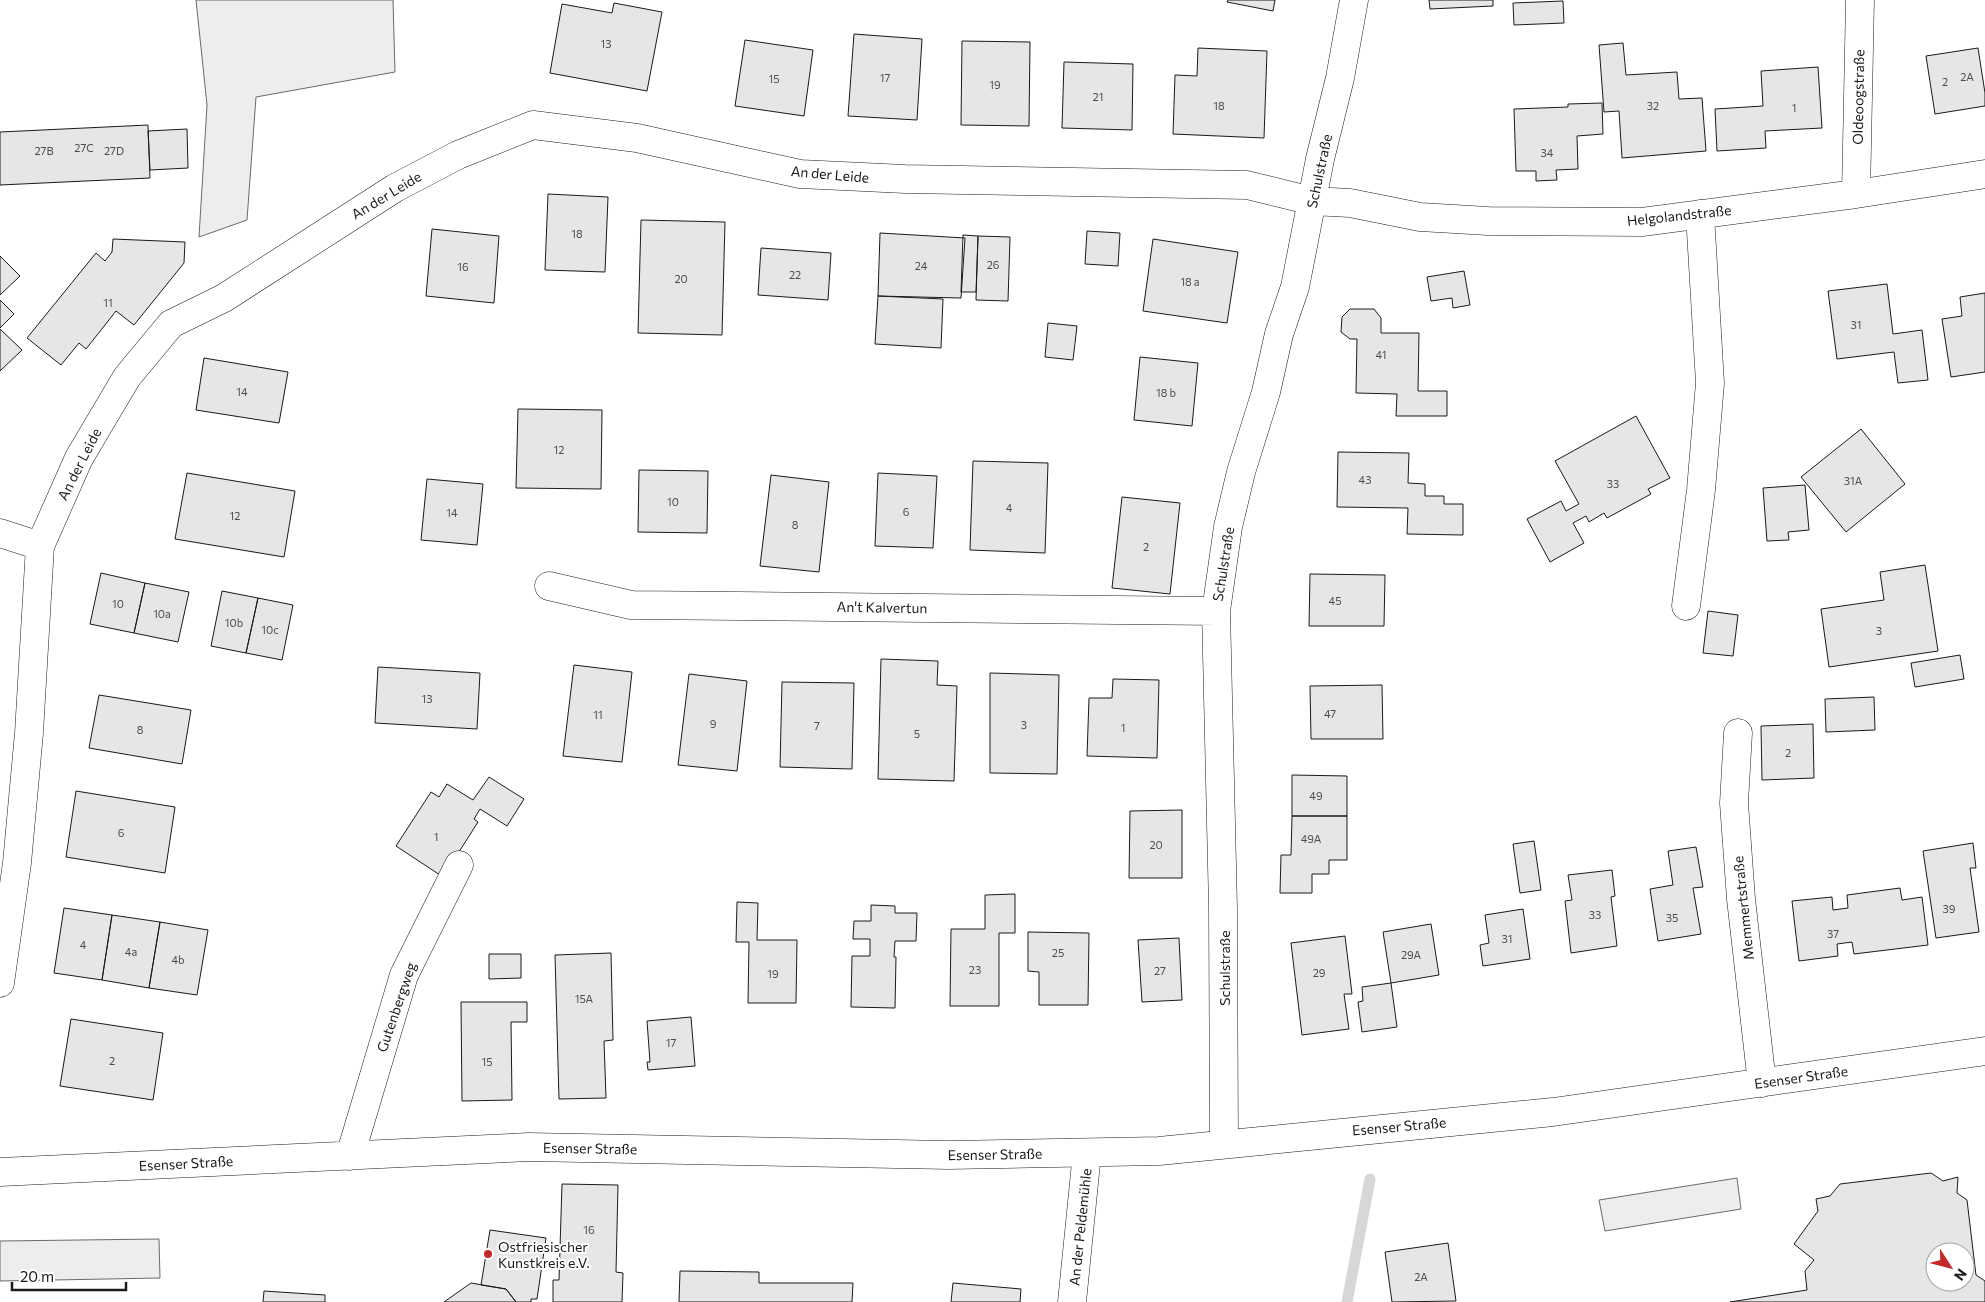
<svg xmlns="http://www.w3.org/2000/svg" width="1985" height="1302" font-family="Commissioner,sans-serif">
	<rect width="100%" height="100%" fill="#fff"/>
	<!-- built -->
	<path fill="#ededed" stroke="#6a6a6a" d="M196,0H393L395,72L256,97L247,220L199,237L207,105Z
		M1737,1178L1741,1209L1605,1231L1599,1200Z
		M159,1239L160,1278L0,1281V1241Z"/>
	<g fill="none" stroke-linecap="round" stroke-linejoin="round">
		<!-- stream -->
		<path stroke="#d7d7d7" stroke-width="11" d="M1347,1302L1370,1179"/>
	</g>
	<!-- building -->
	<path fill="#e6e6e6" stroke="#1a1a1a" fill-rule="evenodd" d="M1228,0H1275L1273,11L1227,2Z
		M1429,0H1493V6L1430,9Z
		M1563,1L1564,23L1514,25L1513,3Z
		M614,3L662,12L647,91L550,73L562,4L612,13Z
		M854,34L922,39L917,120L848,116Z
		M745,40L813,50L804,116L735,106Z
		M962,41L1030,42L1029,126L961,125Z
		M1623,43L1626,75L1677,72L1679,99L1702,98L1706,151L1622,158L1619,111L1604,112L1599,45Z
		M1198,48L1267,51L1264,138L1173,134L1175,75L1197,76Z
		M1978,48L1985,93V106L1935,114L1926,56Z
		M1064,62L1133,64L1132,130L1062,128Z
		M1818,67L1822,128L1765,131L1766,148L1717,151L1715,109L1763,106L1761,71Z
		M1602,103L1603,134L1577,136L1578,169L1556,170L1557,180L1536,181V171H1516L1514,109L1568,107V104Z
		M148,125L150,178L0,185V132Z
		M187,129L188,168L150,170L148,131Z
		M548,194L608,197L605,272L545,270Z
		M641,220L725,222L722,335L638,333Z
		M432,229L499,236L494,303L426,296Z
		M1087,231L1120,233L1118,266L1085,264Z
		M880,233L965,238L961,298L878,296Z
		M963,235L978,236L976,292H961Z
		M978,236L1010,237L1008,301L976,300Z
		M113,239L185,242L184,263L134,325L116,311L86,349L79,343L61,365L27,338L96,253L105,261L112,252Z
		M1153,239L1238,252L1227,323L1143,311Z
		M761,248L831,253L828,300L758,295Z
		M0,256L20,276L0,295Z
		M1464,271L1470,305L1453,308L1452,298L1431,301L1427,277Z
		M1887,284L1893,334L1922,330L1928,380L1898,383L1894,352L1837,359L1828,291Z
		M1985,293V372L1951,377L1942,319L1962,316L1960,297Z
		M878,296L943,299L941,348L875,344Z
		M0,300L14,314L0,328Z
		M1350,309H1374L1381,318V333H1419L1418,391H1447V416H1396L1397,394L1356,393L1357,339H1350L1341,332L1342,317Z
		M1048,323L1077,326L1073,360L1045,357Z
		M0,329L22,350L0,371Z
		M1140,357L1198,363L1192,426L1134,420Z
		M204,358L288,372L279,423L196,410Z
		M518,409L602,410L601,489L516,488Z
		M1636,416L1670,478L1648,489L1651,494L1607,518L1604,513L1589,522L1586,516L1573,523L1584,543L1550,562L1527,519L1561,501L1566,511L1579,504L1555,461Z
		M1861,429L1905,484L1846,532L1801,477Z
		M1338,452L1409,453L1408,483L1425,484V496H1444V504H1463V535L1407,534L1408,508L1337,507Z
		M973,461L1048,463L1045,553L970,550Z
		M639,470L708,471L707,533L638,532Z
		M187,473L295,491L284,557L175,539Z
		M878,473L937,476L933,548L875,546Z
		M771,475L829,482L819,572L760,566Z
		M427,479L483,484L477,545L421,540Z
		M1805,485L1809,530L1788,532L1789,540L1767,541L1763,488Z
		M1122,497L1180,503L1170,594L1112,588Z
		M1925,565L1938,651L1829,667L1821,609L1884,600L1880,572Z
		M101,573L145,583L134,633L90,624Z
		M1310,574L1385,575L1384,626H1309Z
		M145,583L189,592L178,642L134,633Z
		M222,591L258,598L246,653L211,646Z
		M258,598L293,605L282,660L246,653Z
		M1708,611L1738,615L1733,656L1703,653Z
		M1960,655L1964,679L1915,687L1911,663Z
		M881,659L938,661L937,685L957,686L954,781L878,779Z
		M574,665L632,672L622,762L563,756Z
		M378,667L480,673L477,729L375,723Z
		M990,673L1059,675L1057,774L990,773Z
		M689,674L747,681L737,771L678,765Z
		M1113,679L1159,680L1157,758L1087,756L1089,698H1112Z
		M782,682L854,683L852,769L780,767Z
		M1382,685L1383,739H1311L1310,686Z
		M99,695L191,710L182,764L89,748Z
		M1874,697L1875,730L1826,732L1825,699Z
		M1813,724L1814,778L1762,780L1761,726Z
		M1292,775L1347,776V816H1292Z
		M489,777L524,799L507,826L480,809L474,819L478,822L443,877L396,846L431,792L439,797L447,784L473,800Z
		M76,791L175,807L165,873L66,857Z
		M1182,810V878H1129L1130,811Z
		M1292,816H1347V860H1329V874H1312V893H1280L1281,855H1291Z
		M1534,841L1541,890L1520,893L1513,844Z
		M1973,843L1976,868H1970L1979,932L1936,938L1923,851Z
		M1696,847L1703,887L1693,888L1701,934L1658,941L1650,889L1673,885L1668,851Z
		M1612,870L1615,896L1611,897L1617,946L1571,953L1565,901L1572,900L1568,875Z
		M1900,888L1902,900L1922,897L1928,945L1854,954L1852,942L1837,944L1838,956L1799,961L1792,901L1832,897L1833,910L1848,908L1847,895Z
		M1015,894V933H999V1006H950L951,929H985V895Z
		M737,902L758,903L757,940H797L796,1003H748L749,942H736Z
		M871,905L895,906V913H917L916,941H895L894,957H896L895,1008L851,1007L852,956H870V939H853L854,921H871Z
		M64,908L112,915L102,980L54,973Z
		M1523,909L1530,959L1483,966L1480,945L1489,943L1485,915Z
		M112,915L160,922L149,988L102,980Z
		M160,922L208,930L197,995L149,988Z
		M1431,924L1439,975L1391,983L1383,932Z
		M1028,932L1089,933L1088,1005H1039V972L1028,971Z
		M1345,936L1352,994H1344L1349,1029L1302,1035L1291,943Z
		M1179,938L1182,1000L1142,1002L1138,940Z
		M611,953L613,1040L604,1041L606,1098L559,1099L555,955Z
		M489,954H521V978L489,979Z
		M1391,983L1397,1027L1362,1032L1358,1002L1363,1001L1362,987Z
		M461,1002H527V1022H511L512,1100L462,1101Z
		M691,1017L695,1066L648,1070L647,1062H650L647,1021Z
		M71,1019L163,1033L153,1100L60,1086Z
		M1931,1173L1943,1181L1958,1177L1957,1193L1967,1200L1976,1275L1985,1281V1302H1730L1807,1290L1805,1271L1814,1260L1794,1244L1818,1211L1816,1199L1830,1196L1840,1184ZM1935,1252H1965V1282H1935Z
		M562,1184L618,1185L616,1272L623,1273L622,1302H553V1280H559Z
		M490,1230L546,1238L537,1299H531V1302H516L506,1289L481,1285Z
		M1448,1243L1456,1301L1392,1302L1385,1252Z
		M680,1271L759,1272V1283H853L852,1302H679Z
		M471,1283L506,1289L516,1302H444Z
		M953,1283L1021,1289L1020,1302H951Z
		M264,1291L325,1295V1302H263Z"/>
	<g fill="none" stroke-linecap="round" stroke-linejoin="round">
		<defs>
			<path id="minor" d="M1856,194L1860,0
				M0,533L40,546
				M549,586L631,605L1216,611
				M1686,606L1701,490L1710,383L1700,214
				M1738,733L1734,803L1741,899L1762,1083
				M0,983L17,863L29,733L40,546L79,458L127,377L171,324L224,298L395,188L458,155L533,125L637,138L800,174L905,179L1247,185L1312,201L1350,203L1420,217L1488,221L1642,222L1856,194L1985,174
				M1224,1143L1223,908L1216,611L1228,527L1241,472L1266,392L1279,334L1295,287L1320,159L1340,78L1354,0
				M350,1156L404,975L459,865
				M0,1172L529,1147L949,1155L1159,1151L1553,1112L1985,1051
				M1072,1302L1087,1153"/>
		</defs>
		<!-- minor casing -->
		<use href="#minor" stroke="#1a1a1a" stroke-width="29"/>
		<!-- minor -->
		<use href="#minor" stroke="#fff" stroke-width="28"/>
	</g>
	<!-- markers -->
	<circle fill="#c62828" stroke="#fff" stroke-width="2" cx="488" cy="1254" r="5"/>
	<g text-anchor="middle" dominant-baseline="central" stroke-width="4" stroke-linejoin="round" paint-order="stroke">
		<!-- number labels -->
		<g font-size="11" fill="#4d4d4d">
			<text x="606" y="43">13</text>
			<text x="1967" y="76">2A</text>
			<text x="885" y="77">17</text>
			<text x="774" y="78">15</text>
			<text x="1945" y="81">2</text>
			<text x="995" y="84">19</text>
			<text x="1098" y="96">21</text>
			<text x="1219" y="105">18</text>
			<text x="1653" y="105">32</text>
			<text x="1794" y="107">1</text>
			<text x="84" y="147">27C</text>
			<text x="44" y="150">27B</text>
			<text x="114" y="150">27D</text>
			<text x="1547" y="152">34</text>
			<text x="577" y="233">18</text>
			<text x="993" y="264">26</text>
			<text x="921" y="265">24</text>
			<text x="463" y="266">16</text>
			<text x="795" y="274">22</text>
			<text x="681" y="278">20</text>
			<text x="1190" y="281">18 a</text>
			<text x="108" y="302">11</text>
			<text x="1856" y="324">31</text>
			<text x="1381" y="354">41</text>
			<text x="242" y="391">14</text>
			<text x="1166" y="392">18 b</text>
			<text x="559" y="449">12</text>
			<text x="1365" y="479">43</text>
			<text x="1853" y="480">31A</text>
			<text x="1613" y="483">33</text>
			<text x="673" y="501">10</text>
			<text x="1009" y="507">4</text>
			<text x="906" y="511">6</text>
			<text x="452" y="512">14</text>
			<text x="235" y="515">12</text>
			<text x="795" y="524">8</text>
			<text x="1146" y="546">2</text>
			<text x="1335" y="600">45</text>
			<text x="118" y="603">10</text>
			<text x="162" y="613">10a</text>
			<text x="234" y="622">10b</text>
			<text x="270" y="629">10c</text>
			<text x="1879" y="630">3</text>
			<text x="427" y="698">13</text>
			<text x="1330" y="713">47</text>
			<text x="598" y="714">11</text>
			<text x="713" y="723">9</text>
			<text x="1024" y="724">3</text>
			<text x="817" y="725">7</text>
			<text x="1123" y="727">1</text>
			<text x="140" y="729">8</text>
			<text x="917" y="733">5</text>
			<text x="1788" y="752">2</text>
			<text x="1316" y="795">49</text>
			<text x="121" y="832">6</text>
			<text x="436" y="836">1</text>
			<text x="1311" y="838">49A</text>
			<text x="1156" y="844">20</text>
			<text x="1949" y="908">39</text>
			<text x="1595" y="914">33</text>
			<text x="1672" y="917">35</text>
			<text x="1833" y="933">37</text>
			<text x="1507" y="938">31</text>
			<text x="83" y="944">4</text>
			<text x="131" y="951">4a</text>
			<text x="1058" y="952">25</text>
			<text x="1411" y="954">29A</text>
			<text x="178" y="959">4b</text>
			<text x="975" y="969">23</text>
			<text x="1160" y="970">27</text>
			<text x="1319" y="972">29</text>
			<text x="773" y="973">19</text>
			<text x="584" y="998">15A</text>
			<text x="671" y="1042">17</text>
			<text x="112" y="1060">2</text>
			<text x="487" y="1061">15</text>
			<text x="589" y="1229">16</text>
			<text x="1421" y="1276">2A</text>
		</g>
		<!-- street labels -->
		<g font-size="14" fill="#1a1a1a" stroke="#fff">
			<text transform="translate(1858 97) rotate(-89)">Oldeoogstraße</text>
			<text transform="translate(1319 171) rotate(-78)">Schulstraße</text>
			<text transform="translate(830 174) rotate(5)">An der Leide</text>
			<text transform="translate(386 195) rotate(-31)">An der Leide</text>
			<text transform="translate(1679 215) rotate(-6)">Helgolandstraße</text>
			<text transform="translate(79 464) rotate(-63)">An der Leide</text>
			<text transform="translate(1223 564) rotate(-81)">Schulstraße</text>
			<text transform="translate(882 607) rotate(1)">An't Kalvertun</text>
			<text transform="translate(1743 908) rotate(-96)">Memmertstraße</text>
			<text transform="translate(1224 968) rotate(-90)">Schulstraße</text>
			<text transform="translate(396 1007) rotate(-71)">Gutenbergweg</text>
			<text transform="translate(1801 1077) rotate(-8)">Esenser Straße</text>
			<text transform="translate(1399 1126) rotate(-5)">Esenser Straße</text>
			<text transform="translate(590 1148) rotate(1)">Esenser Straße</text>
			<text transform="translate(995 1154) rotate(-1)">Esenser Straße</text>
			<text transform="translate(186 1163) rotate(-3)">Esenser Straße</text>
			<text transform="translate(1080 1227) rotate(-84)">An der Peldemühle</text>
		</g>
		<!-- poi labels -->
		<g font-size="14" fill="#1a1a1a" stroke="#fff" text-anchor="start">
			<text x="498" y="1246">Ostfriesischer<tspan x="498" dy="16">Kunstkreis e.V.</tspan></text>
		</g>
	</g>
	<!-- north arrow -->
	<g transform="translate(1950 1267) rotate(126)"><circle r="24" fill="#ffffff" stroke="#a3a3a3"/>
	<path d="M0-4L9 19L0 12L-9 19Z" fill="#c62828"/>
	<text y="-8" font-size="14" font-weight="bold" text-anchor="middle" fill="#1a1a1a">N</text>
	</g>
	<!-- scale -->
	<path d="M12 1282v8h114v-8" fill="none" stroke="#1a1a1a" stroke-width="2.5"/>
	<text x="20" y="1282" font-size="15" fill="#1a1a1a" stroke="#ffffff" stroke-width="4" paint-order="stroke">20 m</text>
</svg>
